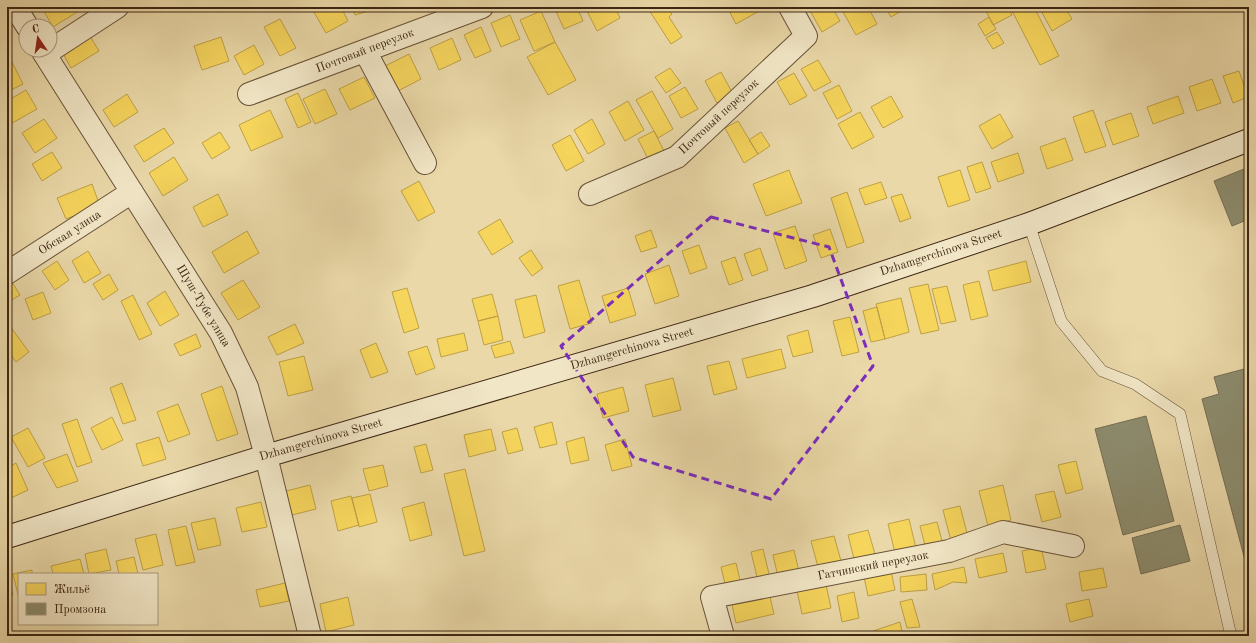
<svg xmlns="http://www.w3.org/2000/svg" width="1256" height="643" font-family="'Old Standard TT',serif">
	<rect width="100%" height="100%" fill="#ead8a8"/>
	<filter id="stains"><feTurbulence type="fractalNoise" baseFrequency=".005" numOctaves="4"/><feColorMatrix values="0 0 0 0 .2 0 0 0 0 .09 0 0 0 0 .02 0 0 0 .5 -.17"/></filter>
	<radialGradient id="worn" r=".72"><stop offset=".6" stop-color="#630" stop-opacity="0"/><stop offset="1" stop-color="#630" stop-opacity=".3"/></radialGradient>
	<!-- homes -->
	<path fill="#f6d55c" stroke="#bea046" d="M44,7H77L79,11L53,27L42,8Z
		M311,7H341L348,21L326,33Z
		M352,7H379V8L355,15Z
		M554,7H577L583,21L564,29Z
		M585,7H615L620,18L597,31Z
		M647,7H667L672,14L669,17L682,37L671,44Z
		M727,7H759L761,10L736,24Z
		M808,7H832L840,21L822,32Z
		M848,7H868L877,24L856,35L842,10Z
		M885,7H908L891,17Z
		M984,7H1008L1012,15L993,25Z
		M1010,7H1034L1059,56L1040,65Z
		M1039,7H1065L1072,19L1052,31Z
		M541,11L555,42L534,51L520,20Z
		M510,15L520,39L501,47L491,23Z
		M989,17L996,29L985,36L978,24Z
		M280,19L296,48L280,56L264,27Z
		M481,27L491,51L475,58L464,35Z
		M997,32L1004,43L993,49L986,38Z
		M88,33L99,51L71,68L61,50Z
		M221,37L229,61L202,70L194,46Z
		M452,38L461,60L439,70L430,48Z
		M555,42L576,80L548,95L527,57Z
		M254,45L264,64L244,75L234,56Z
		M409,54L421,79L396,92L383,67Z
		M818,60L831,82L814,91L801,69Z
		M12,62L23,84L7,92V65Z
		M670,68L681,83L666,93L655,77Z
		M1239,71L1248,97L1233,103L1223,76Z
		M721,72L733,94L717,103L705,81Z
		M794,73L807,96L790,105L777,82Z
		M364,77L375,98L350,110L339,89Z
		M1212,79L1221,103L1197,111L1189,87Z
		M839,85L852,111L837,119L823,93Z
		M685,87L698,109L681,118L669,96Z
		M325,89L337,114L315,124L303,99Z
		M26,90L37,109L7,126V101Z
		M652,91L673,129L658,138L636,100Z
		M298,93L311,122L298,128L285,99Z
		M127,94L138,112L114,127L103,110Z
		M891,96L903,117L883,128L871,107Z
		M1178,96L1184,113L1153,124L1147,107Z
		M628,101L644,130L625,141L609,112Z
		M270,110L283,137L251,151L239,125Z
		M1093,110L1106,146L1085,153L1073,117Z
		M860,112L874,137L852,149L838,124Z
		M1131,113L1139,136L1113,145L1105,122Z
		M1000,114L1013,137L992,149L979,126Z
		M44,119L57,138L35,153L22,133Z
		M592,119L605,144L588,154L574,130Z
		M738,121L758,154L744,163L725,128Z
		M164,128L174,143L144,162L134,146Z
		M654,131L664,151L648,159L638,139Z
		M220,132L230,148L212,159L202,143Z
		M761,132L770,146L758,154L749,140Z
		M570,135L584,161L566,171L552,145Z
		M1065,138L1073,160L1047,169L1040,147Z
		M52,152L62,168L42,181L32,164Z
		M1018,153L1024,173L998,182L991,162Z
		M174,157L188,180L163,196L149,173Z
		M982,162L991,188L976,193L967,167Z
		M789,170L802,203L766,216L753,184Z
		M960,170L970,200L948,207L938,177Z
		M419,181L435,212L418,221L401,191Z
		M881,182L887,198L865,205L859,189Z
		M92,184L100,206L66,219L57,198Z
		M847,192L864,242L847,248L831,198Z
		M218,194L228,215L203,227L193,207Z
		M902,194L911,218L900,222L891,197Z
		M500,219L513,242L492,255L478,232Z
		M795,226L807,261L785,269L773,233Z
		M830,229L838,252L821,258L813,235Z
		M651,230L657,247L641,252L635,236Z
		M247,231L259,253L224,273L212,252Z
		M699,245L707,268L690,274L682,251Z
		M760,248L768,270L752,276L744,254Z
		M531,250L543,268L532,276L519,258Z
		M88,251L101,273L84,283L72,261Z
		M735,257L743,280L729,285L721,262Z
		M57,261L69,280L55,290L42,271Z
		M1026,261L1031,282L993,291L988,271Z
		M669,265L679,296L655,304L645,274Z
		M109,274L118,290L103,300L93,284Z
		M243,280L260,307L238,320L221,293Z
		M579,280L592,323L570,329L558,286Z
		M979,281L988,316L971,320L963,285Z
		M12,282L20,295L7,303V285Z
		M928,284L939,330L921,334L909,288Z
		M947,286L956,321L941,324L932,289Z
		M407,288L419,328L404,333L392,292Z
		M628,288L636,315L610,323L602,296Z
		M165,291L179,315L160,326L147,303Z
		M43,292L51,313L33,320L25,299Z
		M492,294L498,316L478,321L472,299Z
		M133,295L152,334L139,340L121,301Z
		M536,295L545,332L524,338L515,300Z
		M901,298L909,332L885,339L876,304Z
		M877,307L885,339L871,342L863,311Z
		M498,316L503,340L484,345L478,321Z
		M850,317L859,352L842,356L833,321Z
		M7,322L29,352L16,362L7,349Z
		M295,324L304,343L277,355L268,337Z
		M808,330L813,352L793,357L787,336Z
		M464,333L468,350L441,357L437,339Z
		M196,334L201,347L180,356L174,344Z
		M510,341L514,353L495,358L491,346Z
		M376,343L388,372L371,378L360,350Z
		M427,346L435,368L416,375L408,352Z
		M781,349L786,368L747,378L742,359Z
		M304,356L313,390L288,396L279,362Z
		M729,361L737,389L714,395L707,366Z
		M673,378L681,410L653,417L645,385Z
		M122,383L136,420L123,424L110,388Z
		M222,386L238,434L217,441L201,394Z
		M623,387L629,411L603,418L597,394Z
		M178,404L190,434L168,442L157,412Z
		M112,417L123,440L102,450L91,428Z
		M77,419L92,462L77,467L62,424Z
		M552,422L557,444L540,448L534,427Z
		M28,428L45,458L28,467L11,437Z
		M517,428L523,450L508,454L502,432Z
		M491,429L496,450L469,457L464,435Z
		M159,437L166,459L143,466L136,444Z
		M584,437L589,460L571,464L566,442Z
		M625,439L632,466L612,471L605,445Z
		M426,444L433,470L421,473L414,447Z
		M67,454L78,481L57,488L43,463Z
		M1076,461L1083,489L1066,494L1058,465Z
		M16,463L28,490L11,498L7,488V468Z
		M383,465L388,486L369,491L363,469Z
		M465,469L485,551L464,556L444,474Z
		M310,485L316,509L292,515L286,491Z
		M1003,485L1011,520L988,526L979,491Z
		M1054,491L1061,517L1042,522L1035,495Z
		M370,494L377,522L359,527L352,498Z
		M351,496L359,525L338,531L331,501Z
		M261,502L267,527L242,532L236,508Z
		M424,502L432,535L410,541L402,508Z
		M960,506L968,537L951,541L943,510Z
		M215,518L221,545L198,550L191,523Z
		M909,519L916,548L895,553L888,524Z
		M937,522L944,548L927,553L920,526Z
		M186,526L195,562L176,566L168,530Z
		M868,530L875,554L854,559L848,535Z
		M156,534L163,565L143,570L135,539Z
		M834,536L841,561L818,567L811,541Z
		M1041,547L1046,569L1026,573L1022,551Z
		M106,549L111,570L89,574L85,554Z
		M763,549L770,578L758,581L751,552Z
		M794,550L799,572L778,577L773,555Z
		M1003,553L1007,572L979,578L975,559Z
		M134,557L138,574H119L116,561Z
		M80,559L84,574H53L51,566Z
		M736,563L741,584L726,588L721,567Z
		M964,567L967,583L953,582L935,590L932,574Z
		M1103,568L1107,587L1082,591L1079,572Z
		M32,570V574H19V599L13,574Z
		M7,571L13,595L7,596Z
		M891,571L895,590L868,596L864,577Z
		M926,574L927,590L901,592L900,577Z
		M285,583L289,601L260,607L256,590Z
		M826,585L831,608L802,614L797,591Z
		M854,592L859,618L842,622L837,596Z
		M348,597L354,625L326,632L320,604Z
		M770,597L774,614L736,623L732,605Z
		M912,599L920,627L907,628L900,602Z
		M1089,599L1093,616L1070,622L1066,604Z
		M900,622L903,636H875L873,631Z
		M1079,632L1107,633V636H1079Z"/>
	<!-- industry -->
	<path fill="#8c8c6e" stroke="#746d53" d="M1249,167V219L1232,226L1214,181Z
		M1248,368L1249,371V575L1202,399L1219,394L1214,377Z
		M1146,416L1174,521L1123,535L1095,429Z
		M1180,525L1190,561L1141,574L1132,538Z"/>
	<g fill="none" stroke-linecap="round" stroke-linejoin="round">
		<defs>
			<path id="lane" d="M1029,224L1061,321L1102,371L1135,384L1180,414L1231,636"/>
			<path id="street" d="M15,7L27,26
				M42,50L221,333L247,387L266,456L310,636
				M365,51L425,163
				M45,54L117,7
				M249,94L482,7
				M590,194L677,157L806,36L790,7
				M7,273L132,192
				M723,636L712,597L949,551L1003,532L1073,546"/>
			<path id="secondary" d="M7,537L266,456L813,296L1029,224L1249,140"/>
		</defs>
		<!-- lane casing -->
		<use href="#lane" stroke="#685238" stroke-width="12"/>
		<!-- street casing -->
		<use href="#street" stroke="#685238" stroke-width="24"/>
		<!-- secondary casing -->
		<use href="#secondary" stroke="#3d2613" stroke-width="24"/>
		<!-- lane -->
		<use href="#lane" stroke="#f1e6c6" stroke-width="11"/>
		<!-- street -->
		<use href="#street" stroke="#f1e6c6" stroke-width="22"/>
		<!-- secondary -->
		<use href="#secondary" stroke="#f1e6c6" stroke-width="22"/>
	</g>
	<!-- marked area -->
	<path fill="none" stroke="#7b2cbf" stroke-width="3" stroke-dasharray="8 5" stroke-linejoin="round" d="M711,217L829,247L873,366L771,499L633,457L561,346Z"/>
	<g text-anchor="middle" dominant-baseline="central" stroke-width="4" stroke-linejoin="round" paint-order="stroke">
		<!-- street labels -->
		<g font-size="12" fill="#3d2613" stroke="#f1e6c6">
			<text transform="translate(365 51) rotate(-21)">Почтовый переулок</text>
			<text transform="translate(719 117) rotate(-43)">Почтовый переулок</text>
			<text transform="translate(70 233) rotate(-33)">Обская улица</text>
			<text transform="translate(941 253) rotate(-18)">Dzhamgerchinova Street</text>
			<text transform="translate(203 306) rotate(59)">Шуш-Тубе улица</text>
			<text transform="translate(632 349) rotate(-16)">Dzhamgerchinova Street</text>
			<text transform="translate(321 440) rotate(-16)">Dzhamgerchinova Street</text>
			<text transform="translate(873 566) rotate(-11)">Гатчинский переулок</text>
		</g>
	</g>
	<!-- margin -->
	<rect width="1256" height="643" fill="none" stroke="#ead8a8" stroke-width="24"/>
	<rect x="8" y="8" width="1240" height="627" fill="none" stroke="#3d2613" stroke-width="2"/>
	<rect x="12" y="12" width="1232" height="619" fill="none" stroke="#3d2613"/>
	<!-- legend -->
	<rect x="18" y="573" width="140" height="52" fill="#f1e6c6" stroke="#a9997e"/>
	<rect x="26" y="583" width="20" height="12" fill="#f6d55c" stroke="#a9997e"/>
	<text x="54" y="593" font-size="12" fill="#3d2613">Жильё</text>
	<rect x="26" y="603" width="20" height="12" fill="#8c8c6e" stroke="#a9997e"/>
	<text x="54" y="613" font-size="12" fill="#3d2613">Промзона</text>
	<!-- north arrow -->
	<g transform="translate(38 38) rotate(347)"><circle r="19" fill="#f1e6c6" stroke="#a9997e"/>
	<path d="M0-3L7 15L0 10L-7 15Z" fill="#8f2418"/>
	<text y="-6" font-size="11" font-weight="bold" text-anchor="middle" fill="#3d2613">С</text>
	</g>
	<rect width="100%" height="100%" filter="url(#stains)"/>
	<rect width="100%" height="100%" fill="url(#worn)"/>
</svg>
